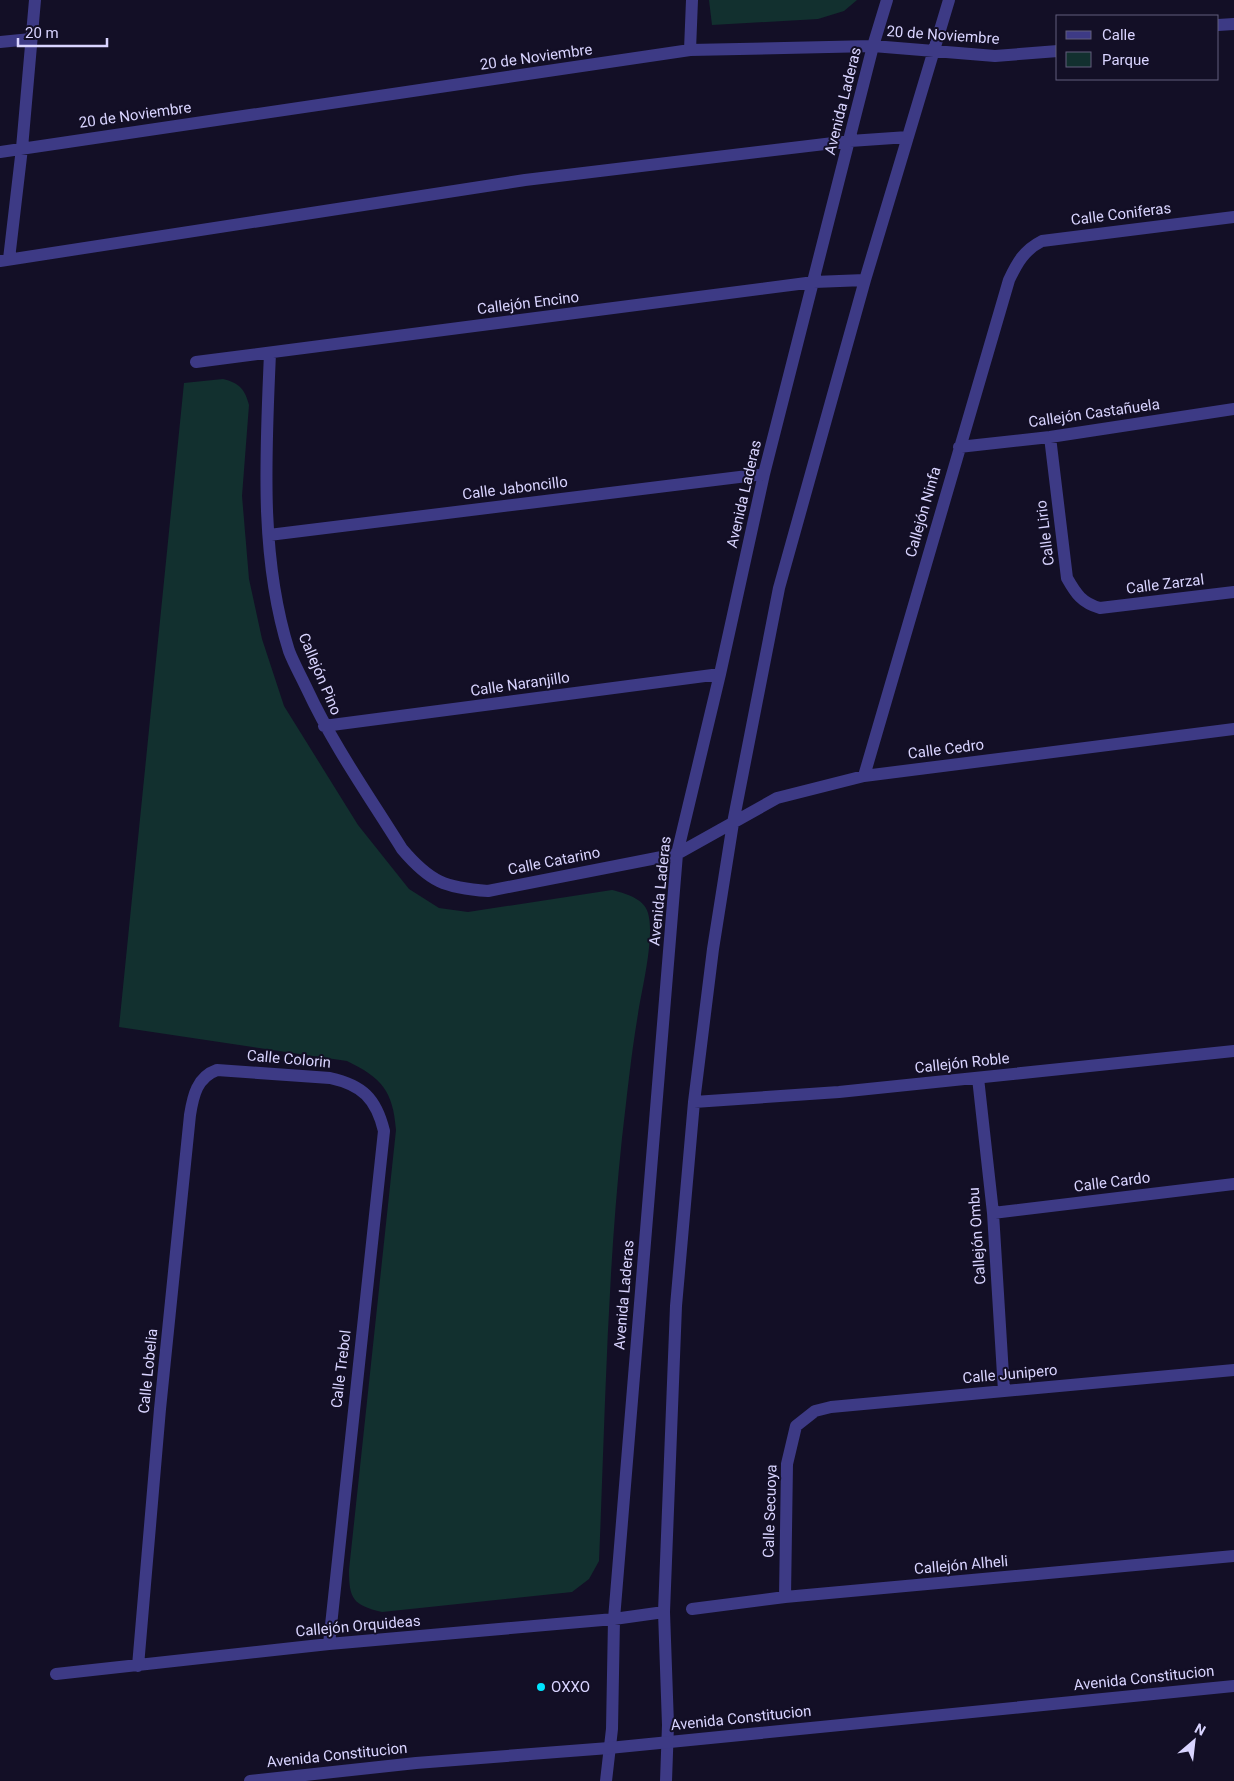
<svg xmlns="http://www.w3.org/2000/svg" width="1234" height="1781" font-family="Roboto,sans-serif">
	<rect width="100%" height="100%" fill="#130f26"/>
	<!-- green -->
	<path fill="#12302f" d="M709,0H857L844,11L818,19L712,25Z
		M223,379C239,383 245,389 249,405L242,496L249,579L262,639L284,706L358,825L409,889L439,908L468,912L612,890C624,893 644,898 648,913C655,937 642,988 638,1014C631,1055 627,1096 622,1138C607,1278 605,1420 599,1561L589,1579L572,1592L382,1612C353,1605 349,1599 349,1570L396,1130C393,1091 382,1078 347,1061L119,1027L184,383Z"/>
	<g fill="none" stroke-linecap="round" stroke-linejoin="round">
		<!-- minor -->
		<path stroke="#3d3a85" stroke-width="12" d="M1218,25L1234,24
			M0,42L31,39
			M690,50L692,0
			M0,152L690,50L873,46L995,56L1058,51
			M9,259L22,148L35,0
			M0,261L525,180L850,141L908,137
			M270,353C266,451 259,556 289,651C294,664 301,676 307,689C333,745 369,796 402,849C430,882 445,888 488,891L677,854L777,798L864,776L1234,729
			M196,362L814,282L865,280
			M1050,437L1067,578C1076,594 1082,603 1100,608L1234,592
			M959,447L1050,437L1234,409
			M269,535L764,474
			M324,726L720,674
			M864,776L1009,280C1017,263 1024,250 1042,241L1234,217
			M978,1078L993,1213L1004,1391
			M694,1102L839,1092L1234,1051
			M993,1213L1234,1184
			M785,1597L787,1464L796,1426L815,1411L831,1407L1234,1370
			M692,1609L785,1597L1234,1556
			M138,1666L160,1409L190,1115C193,1096 197,1077 217,1070L330,1078C362,1085 376,1098 384,1131L329,1644
			M56,1674L329,1644L614,1619L664,1612
			M606,1781L612,1729L614,1619L677,854L720,674L764,474L873,46L887,0
			M666,1781L668,1725L664,1612L676,1306L694,1102L713,949L733,823L779,588L865,280L949,0"/>
		<!-- tertiary -->
		<path stroke="#3d3a85" stroke-width="12" d="M250,1781L416,1763L609,1748L1234,1686"/>
	</g>
	<!-- markers -->
	<circle fill="#00e5ff" stroke="#130f26" stroke-width="2" cx="541" cy="1687" r="5"/>
	<g text-anchor="middle" dominant-baseline="central" stroke-width="4" stroke-linejoin="round" paint-order="stroke">
		<!-- street labels -->
		<g font-size="15" fill="#d9d4ff" stroke="#130f26">
			<text transform="translate(943 35) rotate(4)">20 de Noviembre</text>
			<text transform="translate(536 57) rotate(-8)">20 de Noviembre</text>
			<text transform="translate(843 101) rotate(-76)">Avenida Laderas</text>
			<text transform="translate(135 115) rotate(-8)">20 de Noviembre</text>
			<text transform="translate(1121 214) rotate(-7)">Calle Coniferas</text>
			<text transform="translate(528 303) rotate(-7)">Callejón Encino</text>
			<text transform="translate(1094 413) rotate(-8)">Callejón Castañuela</text>
			<text transform="translate(515 488) rotate(-7)">Calle Jaboncillo</text>
			<text transform="translate(744 494) rotate(-77)">Avenida Laderas</text>
			<text transform="translate(923 512) rotate(-74)">Callejón Ninfa</text>
			<text transform="translate(1045 533) rotate(-97)">Calle Lirio</text>
			<text transform="translate(1165 584) rotate(-7)">Calle Zarzal</text>
			<text transform="translate(320 674) rotate(67)">Callejón Pino</text>
			<text transform="translate(520 684) rotate(-8)">Calle Naranjillo</text>
			<text transform="translate(946 749) rotate(-7)">Calle Cedro</text>
			<text transform="translate(554 861) rotate(-11)">Calle Catarino</text>
			<text transform="translate(660 891) rotate(-84)">Avenida Laderas</text>
			<text transform="translate(289 1059) rotate(5)">Calle Colorin</text>
			<text transform="translate(962 1063) rotate(-6)">Callejón Roble</text>
			<text transform="translate(1112 1182) rotate(-7)">Calle Cardo</text>
			<text transform="translate(977 1236) rotate(-94)">Callejón Ombu</text>
			<text transform="translate(624 1295) rotate(-85)">Avenida Laderas</text>
			<text transform="translate(341 1369) rotate(-83)">Calle Trebol</text>
			<text transform="translate(148 1371) rotate(-84)">Calle Lobelia</text>
			<text transform="translate(1010 1374) rotate(-5)">Calle Junipero</text>
			<text transform="translate(770 1511) rotate(-88)">Calle Secuoya</text>
			<text transform="translate(961 1565) rotate(-5)">Callejón Alheli</text>
			<text transform="translate(358 1626) rotate(-5)">Callejón Orquideas</text>
			<text transform="translate(1144 1678) rotate(-6)">Avenida Constitucion</text>
			<text transform="translate(741 1718) rotate(-6)">Avenida Constitucion</text>
			<text transform="translate(337 1755) rotate(-6)">Avenida Constitucion</text>
		</g>
		<!-- poi labels -->
		<g font-size="15" fill="#d9d4ff" stroke="#130f26" text-anchor="start">
			<text x="551" y="1687">OXXO</text>
		</g>
	</g>
	<!-- legend -->
	<rect x="1056" y="15" width="162" height="65" fill="#130f26" stroke="#625e7d"/>
	<rect x="1066" y="31" width="25" height="8" fill="#3d3a85" stroke="#625e7d"/>
	<text x="1102" y="40" font-size="15" fill="#d9d4ff">Calle</text>
	<rect x="1066" y="52" width="25" height="15" fill="#12302f" stroke="#625e7d"/>
	<text x="1102" y="65" font-size="15" fill="#d9d4ff">Parque</text>
	<!-- north arrow -->
	<g transform="translate(1194 1741) rotate(28)" stroke="#130f26" stroke-width="4" paint-order="stroke">
	<path d="M0-4L9 19L0 12L-9 19Z" fill="#d9d4ff"/>
	<text y="-8" font-size="14" font-weight="bold" text-anchor="middle" fill="#d9d4ff">N</text>
	</g>
	<!-- scale -->
	<path d="M18 38v8h89v-8" fill="none" stroke="#d9d4ff" stroke-width="2.5"/>
	<text x="25" y="38" font-size="15" fill="#d9d4ff" stroke="#130f26" stroke-width="4" paint-order="stroke">20 m</text>
</svg>
